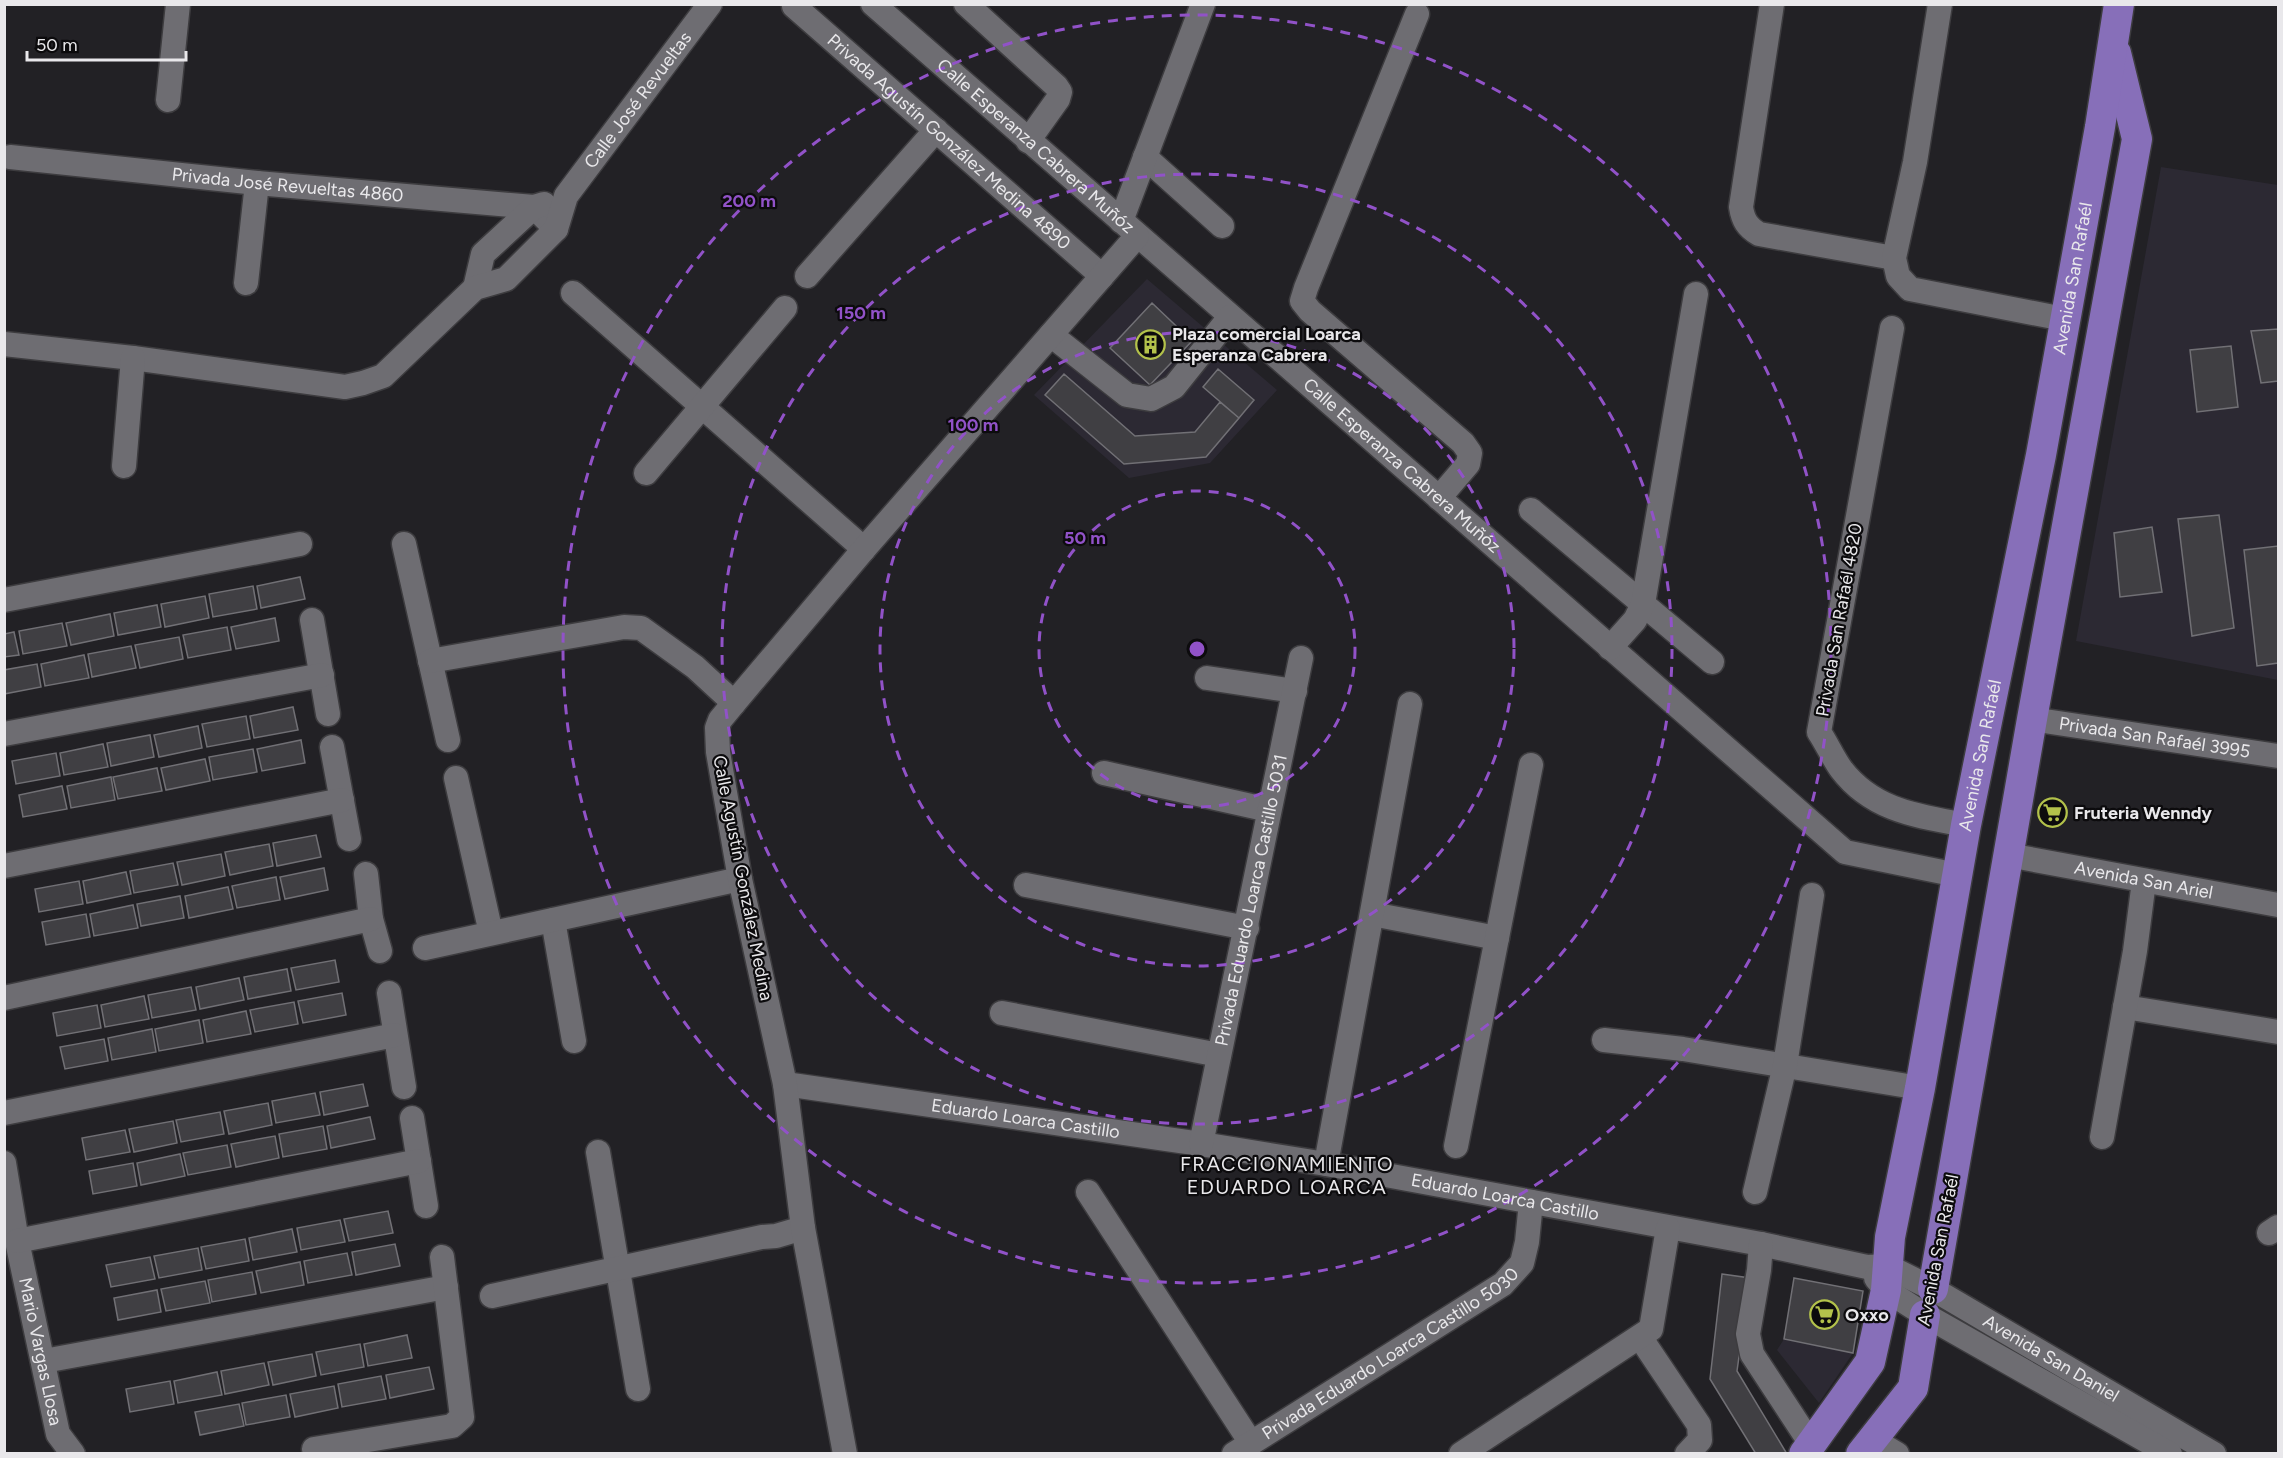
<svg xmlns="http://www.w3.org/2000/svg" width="2283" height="1458" font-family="Figtree,sans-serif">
	<rect width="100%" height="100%" fill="#222125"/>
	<!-- built -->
	<path fill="#2c2933" d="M2161,167L2278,185V680L2076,641Z
		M1147,279L1277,390L1210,463L1129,478L1034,395Z
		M1784,1339L1853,1353L1819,1403L1777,1350Z"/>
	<!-- building -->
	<path fill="#403f43" stroke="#717075" stroke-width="1.5" d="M1152,303L1192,341L1150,385L1110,348Z
		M2278,329V381L2261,383L2251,331Z
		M2231,346L2238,407L2197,412L2190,350Z
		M1218,369L1254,400L1239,418L1203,387Z
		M1064,374L1135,436L1195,432L1220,402L1239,418L1206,457L1124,464L1045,395Z
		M2219,515L2234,628L2192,636L2178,519Z
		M2152,527L2162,592L2120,597L2114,533Z
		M2278,546V663L2257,666L2244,550Z
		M300,577L305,599L261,608L257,586Z
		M253,586L257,609L213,617L209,594Z
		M205,596L209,618L165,627L161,604Z
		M157,605L161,627L118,635L114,613Z
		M110,614L114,636L71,645L66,623Z
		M275,618L279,641L236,649L231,627Z
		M62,623L67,646L23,654L19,631Z
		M227,627L231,650L188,658L183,635Z
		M14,632L19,655L4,657V634Z
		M179,637L183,659L140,668L135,645Z
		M131,646L136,668L92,677L88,654Z
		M84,655L89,678L45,686L41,664Z
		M37,664L41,687L4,694V670Z
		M293,707L298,730L254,738L250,716Z
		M246,716L250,739L207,747L202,724Z
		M198,726L202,748L159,757L154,735Z
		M150,735L154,757L111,766L107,743Z
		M301,740L305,763L262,771L257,749Z
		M103,744L108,767L64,775L60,753Z
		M253,749L257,772L213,780L209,757Z
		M56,753L60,776L16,784L12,761Z
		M205,759L210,781L166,790L161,768Z
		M157,768L162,791L118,799L113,777Z
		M111,777L115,800L71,808L67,786Z
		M62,786L67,809L23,817L19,795Z
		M316,835L321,857L277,866L273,843Z
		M269,844L273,866L230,875L225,852Z
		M221,854L225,876L182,885L177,862Z
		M173,863L178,885L134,893L130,871Z
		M324,868L328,890L285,899L280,877Z
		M126,872L131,894L87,903L83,881Z
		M276,877L280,900L237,908L232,886Z
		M79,881L83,904L39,912L35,889Z
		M228,887L233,909L189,918L185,896Z
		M180,896L184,918L141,926L137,904Z
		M133,905L138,928L94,936L90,914Z
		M86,914L90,937L46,945L42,922Z
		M335,960L339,982L296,990L291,968Z
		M287,969L291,991L248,999L244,977Z
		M239,978L244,1000L200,1009L196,987Z
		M191,987L196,1010L152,1018L148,995Z
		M342,993L346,1015L303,1023L298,1001Z
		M144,996L149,1019L105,1027L101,1005Z
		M294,1002L298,1024L255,1032L250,1010Z
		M97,1005L101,1028L57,1036L53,1013Z
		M246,1011L251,1034L207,1042L203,1020Z
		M199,1020L203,1043L159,1051L155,1029Z
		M152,1029L156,1052L112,1060L108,1038Z
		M104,1039L108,1061L65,1069L60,1047Z
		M363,1084L368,1106L324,1115L320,1092Z
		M315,1093L320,1115L276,1123L272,1101Z
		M268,1103L272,1125L229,1134L224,1111Z
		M220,1112L224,1134L181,1142L176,1120Z
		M370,1117L375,1139L331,1148L327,1126Z
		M173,1121L177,1143L134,1152L129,1129Z
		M323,1126L327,1149L283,1157L279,1134Z
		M125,1130L130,1152L86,1160L82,1138Z
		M275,1136L279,1158L236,1167L231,1144Z
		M227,1145L231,1167L188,1175L183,1153Z
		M180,1154L185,1176L141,1185L137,1163Z
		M133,1163L137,1186L93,1194L89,1171Z
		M388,1211L393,1233L349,1241L344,1219Z
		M340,1220L345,1242L301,1250L297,1228Z
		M292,1229L297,1252L253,1260L249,1238Z
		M245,1239L249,1261L206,1269L201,1247Z
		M395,1244L400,1266L356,1275L352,1252Z
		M198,1248L202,1270L159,1278L154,1256Z
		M347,1253L352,1275L308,1283L304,1261Z
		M150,1257L155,1279L111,1287L106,1265Z
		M300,1262L304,1285L261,1293L256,1271Z
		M252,1272L256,1294L212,1302L208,1280Z
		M1722,1274L1750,1278L1737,1371L1787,1454H1756L1710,1379Z
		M1794,1278L1863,1291L1853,1353L1784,1339Z
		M205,1281L210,1303L166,1311L161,1289Z
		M157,1290L161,1312L118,1320L114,1298Z
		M407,1335L412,1358L368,1366L364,1344Z
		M360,1344L364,1367L321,1375L316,1352Z
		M312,1354L316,1376L273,1385L268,1362Z
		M264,1363L269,1385L225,1394L221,1371Z
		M429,1367L434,1389L390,1398L386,1375Z
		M217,1372L222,1395L178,1403L174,1381Z
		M381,1376L386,1399L342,1407L338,1384Z
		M170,1381L174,1404L130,1412L126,1389Z
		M334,1386L338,1408L295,1417L290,1394Z
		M286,1395L290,1417L246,1425L242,1403Z
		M239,1404L244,1426L200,1435L195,1412Z"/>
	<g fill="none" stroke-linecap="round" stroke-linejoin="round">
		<defs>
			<g id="minor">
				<path id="s1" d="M873,4L1845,852L1957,875"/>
				<path d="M966,4L1056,86L1060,92L1058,99L1028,141"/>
				<path d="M1772,4L1741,207C1743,220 1747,227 1759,234L1894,258"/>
				<path d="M1940,4L1915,162L1894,258L1898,276L1910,289L2064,319"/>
				<path id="s2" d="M794,6L1102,276"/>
				<path d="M1417,14L1306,288L1302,301L1310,311L1463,443L1470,453L1468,464L1439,498"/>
				<path d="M168,100L178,4"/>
				<path id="s3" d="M10,157L257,183L534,207L556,229"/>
				<path d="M1145,157L1222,226"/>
				<path d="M1121,221L1203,4"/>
				<path d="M807,276L936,130"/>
				<path d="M246,283L257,183"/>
				<path d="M475,288L483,254L534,207L544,204"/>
				<path d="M573,293L864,549"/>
				<path d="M1892,328L1819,732C1827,744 1833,758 1841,769C1873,811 1918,816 1966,825"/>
				<path d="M1051,335L1127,395L1151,399L1174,387L1230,317"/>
				<path id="s4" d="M4,344L133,358L345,387L363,383L383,376L475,288L506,279L556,229L566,196L710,4"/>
				<path d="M124,466L133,358"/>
				<path d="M646,473L785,308"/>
				<path d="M1531,510L1712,662"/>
				<path d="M404,544L448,740"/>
				<path d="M4,600L300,544"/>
				<path d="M312,620L328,714"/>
				<path d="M1610,648L1635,620L1643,604L1696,294"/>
				<path d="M430,661L624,627L641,628L695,667L734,703"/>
				<path d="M1207,678L1295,691"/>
				<path id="s5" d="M2032,719L2278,756"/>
				<path d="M4,734L322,675"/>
				<path d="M332,747L349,839"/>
				<path d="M1104,773L1269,810"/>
				<path d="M456,778L491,933"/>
				<path id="s6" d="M2008,855L2278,905"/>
				<path d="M4,866L342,800"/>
				<path d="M366,874L371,919L380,951"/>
				<path d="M1026,885L1247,928"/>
				<path d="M1372,914L1497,938"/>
				<path d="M553,920L574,1041"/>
				<path d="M425,948L740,879"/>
				<path d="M389,993L404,1087"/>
				<path d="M4,998L371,919"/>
				<path d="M2125,1007L2278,1032"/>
				<path d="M1002,1013L1219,1055"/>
				<path d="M1604,1040L1683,1049L1920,1088"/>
				<path id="s7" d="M785,1084L1201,1144L1326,1164L1761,1244L1867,1267L1887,1266L1933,1289L2214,1454"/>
				<path d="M4,1113L395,1035"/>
				<path d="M412,1118L426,1206"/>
				<path d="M2102,1137L2135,951L2144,881"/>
				<path id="s8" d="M1201,1144L1301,658"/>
				<path d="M1456,1146L1531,765"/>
				<path d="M598,1152L638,1389"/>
				<path id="s9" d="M4,1163L17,1241L58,1434L73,1454"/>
				<path d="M1326,1164L1410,704"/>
				<path d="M1088,1192L1251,1443"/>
				<path d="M1755,1192L1785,1065L1812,895"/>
				<path d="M2269,1233L2278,1227"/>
				<path d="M17,1241L419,1161"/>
				<path d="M1761,1244L1759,1270L1748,1334L1752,1354L1811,1444"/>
				<path d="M1876,1278L1886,1290L1925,1315L2170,1454"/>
				<path d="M492,1296L762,1237L776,1236L803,1228"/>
				<path d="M1640,1337L1699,1425L1700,1440L1687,1454"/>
				<path d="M44,1361L446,1287"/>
				<path d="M1872,1439L1897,1454"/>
				<path d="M314,1449L452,1426L462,1417L442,1257"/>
				<path d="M845,1454L803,1228L785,1084L740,879L718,752L717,728L720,720L734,703L864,549L1137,236"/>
				<path id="s10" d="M1234,1454L1503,1284L1522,1263L1527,1242L1531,1202"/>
				<path d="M1461,1454L1651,1329L1668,1228"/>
			</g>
			<g id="major">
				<path d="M1933,1289L2032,719L2137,139L2116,53"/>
				<path id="s11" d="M1804,1454L1870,1362L1886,1290L1890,1237L1920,1088L1966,825L2041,455L2100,127L2119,4"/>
				<path d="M1861,1454L1913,1388L1925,1315"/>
			</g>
		</defs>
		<!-- minor casing -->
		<use href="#minor" stroke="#3d3c3f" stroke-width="27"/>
		<!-- major casing -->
		<use href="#major" stroke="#3d3c3f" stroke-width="33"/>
		<!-- minor -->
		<use href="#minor" stroke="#6e6d72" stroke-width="24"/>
		<!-- major -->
		<use href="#major" stroke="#876fb9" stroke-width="30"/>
	</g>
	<!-- distance rings -->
	<g fill="none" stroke="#9152c8" stroke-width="3" stroke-dasharray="10 8">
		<circle cx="1197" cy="649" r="158"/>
		<circle cx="1197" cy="649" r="317"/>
		<circle cx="1197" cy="649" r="475"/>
		<circle cx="1197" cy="649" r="634"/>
	</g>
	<!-- icons -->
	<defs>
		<symbol id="building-ring" viewBox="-11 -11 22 22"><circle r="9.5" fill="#0c0b0d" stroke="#b3c24b" stroke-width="1.5"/><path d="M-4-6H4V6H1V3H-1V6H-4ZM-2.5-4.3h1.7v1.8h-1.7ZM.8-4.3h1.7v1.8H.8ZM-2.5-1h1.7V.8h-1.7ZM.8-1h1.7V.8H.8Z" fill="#b3c24b"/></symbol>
		<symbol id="supermarket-ring" viewBox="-11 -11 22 22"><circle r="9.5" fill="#0c0b0d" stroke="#b3c24b" stroke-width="1.5"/><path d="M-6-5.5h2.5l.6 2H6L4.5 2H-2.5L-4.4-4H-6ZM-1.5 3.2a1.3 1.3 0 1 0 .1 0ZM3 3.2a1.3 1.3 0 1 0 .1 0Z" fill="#b3c24b"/></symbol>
	</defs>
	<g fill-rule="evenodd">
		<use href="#building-ring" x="1134" y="328" width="33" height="33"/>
		<use href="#supermarket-ring" x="2036" y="796" width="33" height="33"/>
		<use href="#supermarket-ring" x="1808" y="1298" width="33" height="33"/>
	</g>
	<g text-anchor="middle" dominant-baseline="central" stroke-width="4.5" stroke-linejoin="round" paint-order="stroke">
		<!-- street labels -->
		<g font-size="18" fill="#e9e8eb" stroke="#0c0b0d">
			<text stroke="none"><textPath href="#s4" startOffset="768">Calle José Revueltas</textPath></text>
			<text stroke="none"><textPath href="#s2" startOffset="206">Privada Agustín González Medina 4890</textPath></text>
			<text stroke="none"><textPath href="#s1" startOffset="216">Calle Esperanza Cabrera Muñóz</textPath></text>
			<text stroke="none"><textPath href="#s3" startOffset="279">Privada José Revueltas 4860</textPath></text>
			<text stroke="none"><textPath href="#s11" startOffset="1216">Avenida San Rafaél</textPath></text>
			<text stroke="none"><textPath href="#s1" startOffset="702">Calle Esperanza Cabrera Muñóz</textPath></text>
			<text transform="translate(1839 620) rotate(-80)">Privada San Rafaél 4820</text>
			<text stroke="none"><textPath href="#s5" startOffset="124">Privada San Rafaél 3995</textPath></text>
			<text stroke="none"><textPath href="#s11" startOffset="730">Avenida San Rafaél</textPath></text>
			<text transform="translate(743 878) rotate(79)">Calle Agustín González Medina</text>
			<text stroke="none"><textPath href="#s6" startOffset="138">Avenida San Ariel</textPath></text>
			<text stroke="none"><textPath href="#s8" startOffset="249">Privada Eduardo Loarca Castillo 5031</textPath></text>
			<text stroke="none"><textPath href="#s7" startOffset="243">Eduardo Loarca Castillo</textPath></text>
			<text stroke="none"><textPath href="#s7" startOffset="729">Eduardo Loarca Castillo</textPath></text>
			<text transform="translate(1938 1250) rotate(-79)">Avenida San Rafaél</text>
			<text stroke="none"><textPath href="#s10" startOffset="186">Privada Eduardo Loarca Castillo 5030</textPath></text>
			<text stroke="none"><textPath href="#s9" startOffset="192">Mario Vargas Llosa</textPath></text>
			<text stroke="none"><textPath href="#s7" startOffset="1306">Avenida San Daniel</textPath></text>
		</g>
		<!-- poi labels -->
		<g font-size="18" font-weight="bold" fill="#e9e8eb" stroke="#0c0b0d" text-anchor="start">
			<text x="1172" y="334">Plaza comercial Loarca<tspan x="1172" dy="21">Esperanza Cabrera</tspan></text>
			<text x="2074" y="813">Fruteria Wenndy</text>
			<text x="1845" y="1315">Oxxo</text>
		</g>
		<!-- neighbourhood labels -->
		<g font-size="20" letter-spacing="1.5" fill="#e9e8eb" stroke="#0c0b0d">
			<text x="1287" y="1164">FRACCIONAMIENTO<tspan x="1287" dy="23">EDUARDO LOARCA</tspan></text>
		</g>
	</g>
	<circle cx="1197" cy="649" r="9" fill="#9152c8" stroke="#0c0b0d" stroke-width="3"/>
	<g font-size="18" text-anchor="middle" font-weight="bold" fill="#9152c8" stroke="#0c0b0d" stroke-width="4.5" stroke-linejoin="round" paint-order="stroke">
		<text x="749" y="207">200 m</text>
		<text x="861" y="319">150 m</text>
		<text x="973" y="431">100 m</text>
		<text x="1085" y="544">50 m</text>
	</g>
	<!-- border -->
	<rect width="2283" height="1458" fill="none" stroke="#e9e8eb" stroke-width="12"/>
	<!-- scale -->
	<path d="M27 51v9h159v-9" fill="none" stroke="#e9e8eb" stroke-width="3"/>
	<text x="36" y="51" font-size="18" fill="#e9e8eb" stroke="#0c0b0d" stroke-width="4.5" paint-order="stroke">50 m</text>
</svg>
